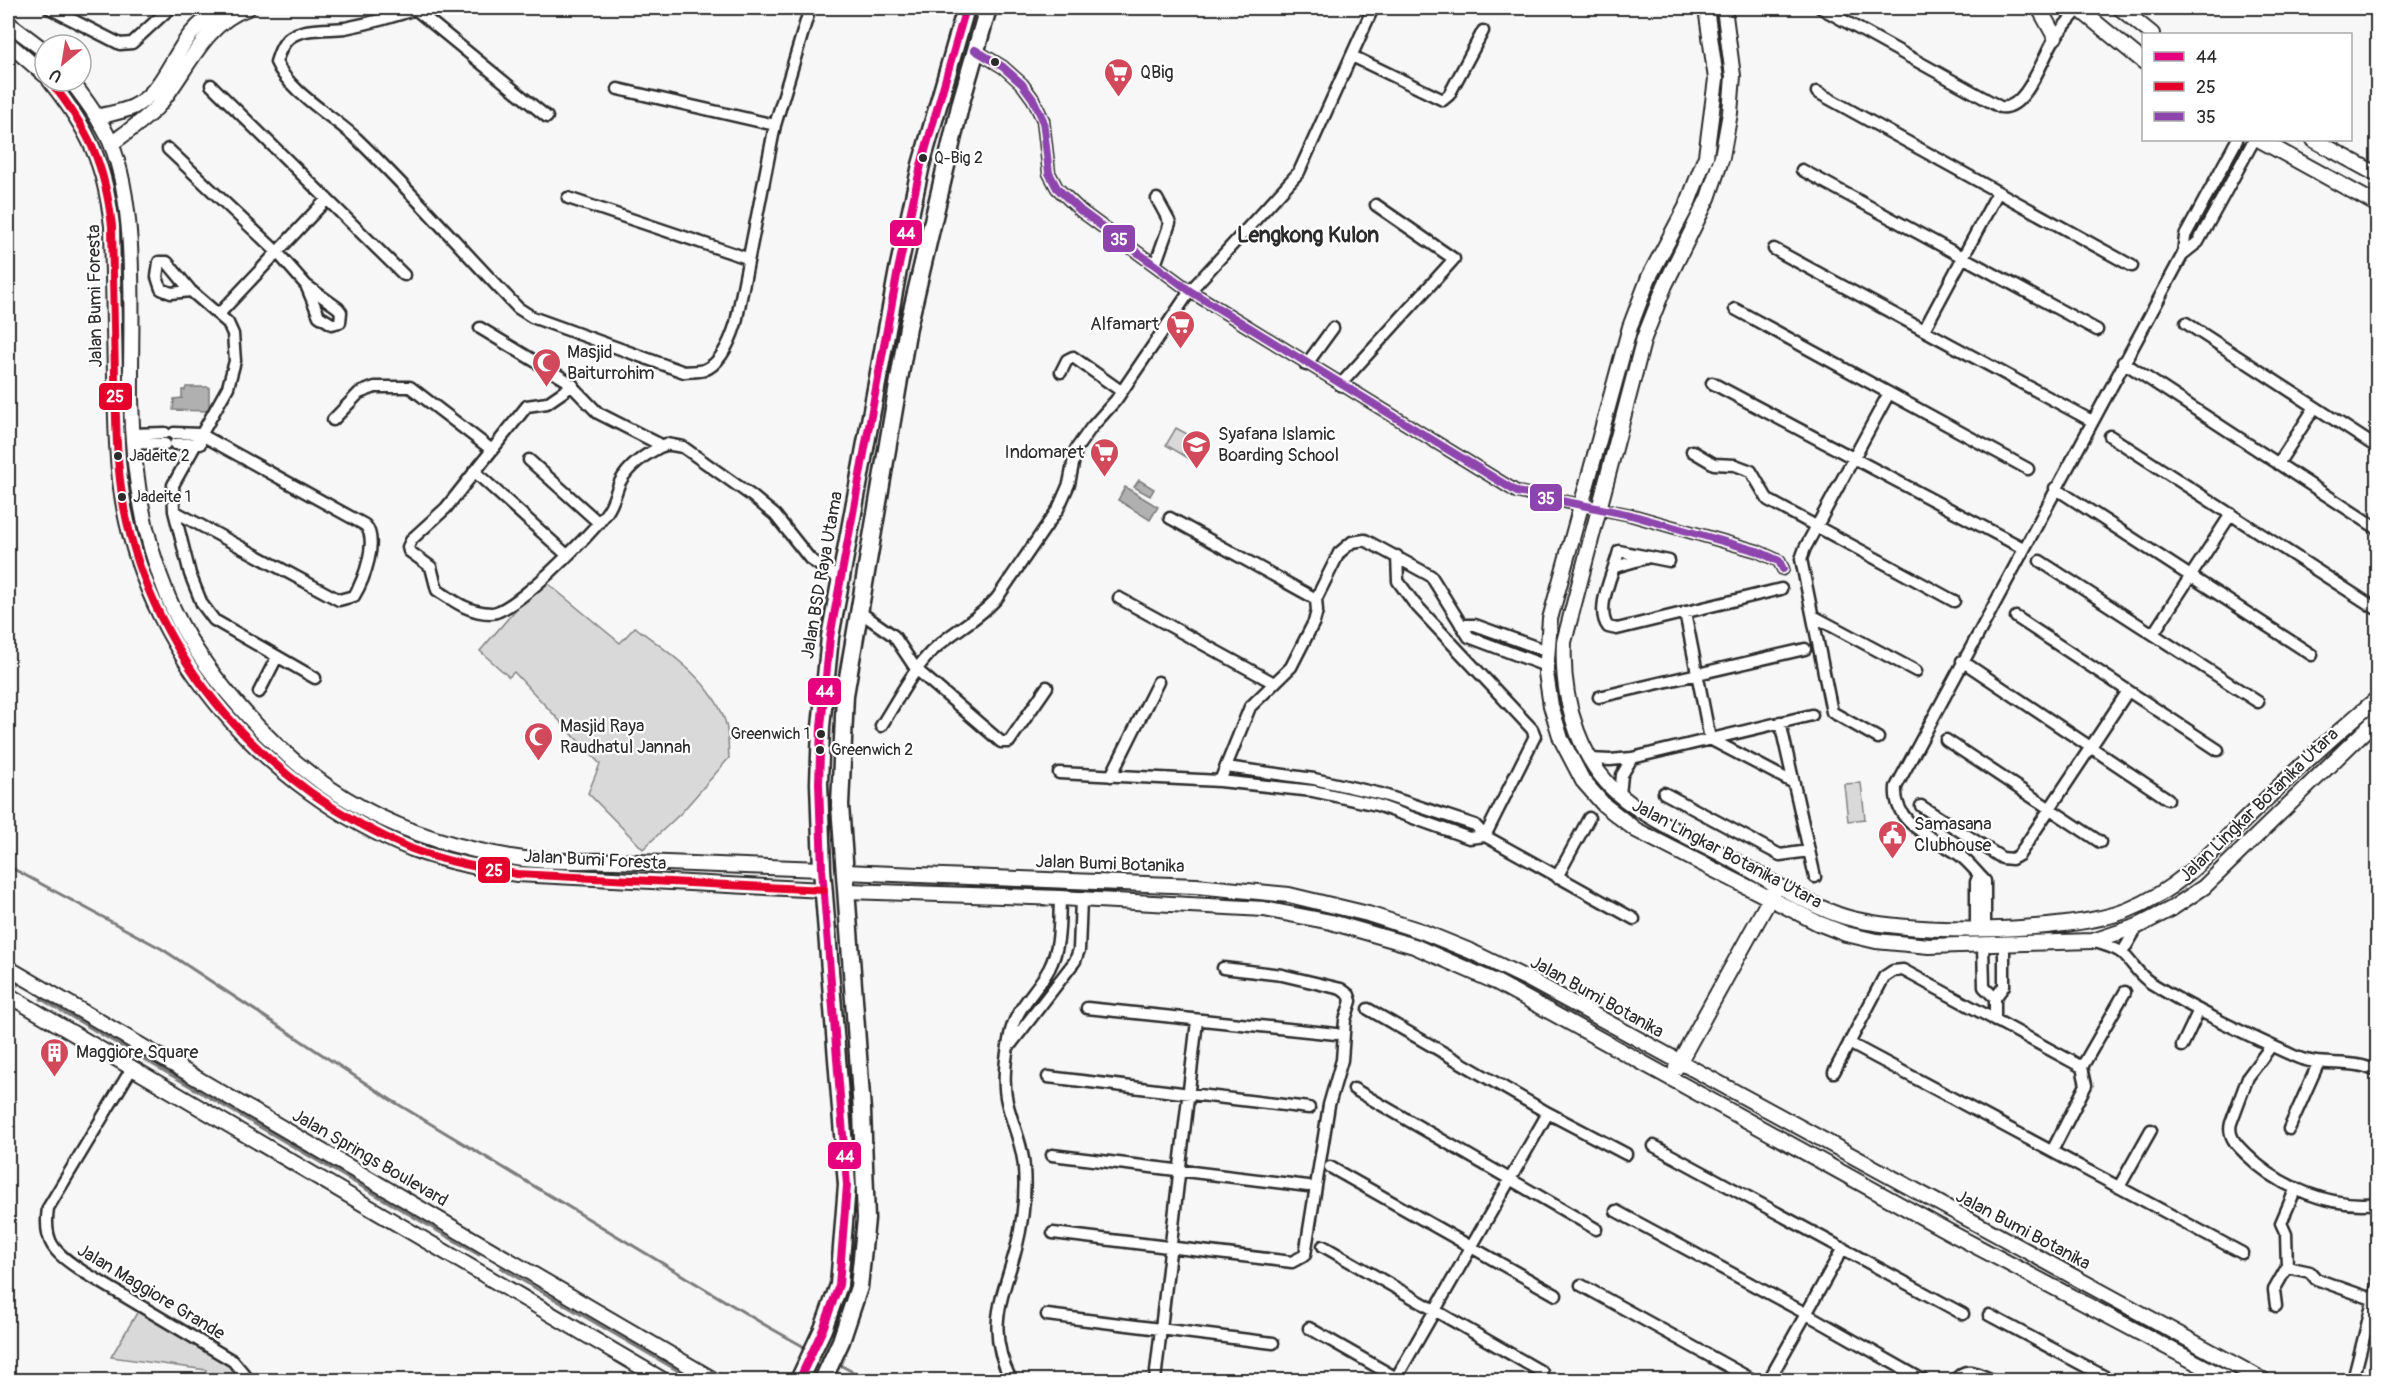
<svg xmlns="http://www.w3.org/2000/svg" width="2385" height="1388" font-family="Pangolin,sans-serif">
	<rect width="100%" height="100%" fill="#f7f7f7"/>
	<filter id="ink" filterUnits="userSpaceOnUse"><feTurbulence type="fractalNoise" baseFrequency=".0167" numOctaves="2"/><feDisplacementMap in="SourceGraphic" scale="12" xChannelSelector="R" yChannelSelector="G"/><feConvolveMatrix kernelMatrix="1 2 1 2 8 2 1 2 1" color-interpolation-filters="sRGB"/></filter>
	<g filter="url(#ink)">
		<!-- green -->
		<path fill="#d9d9d9" stroke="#828282" stroke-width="1.5" d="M1176,428L1205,444L1195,462L1166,445Z
			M546,582L620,643L635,627C667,651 712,681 725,721C729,732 728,747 729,758L681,813L643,849L588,793L600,764L514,672L509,677L480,651L523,601Z
			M1861,783L1865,819L1848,821L1844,784Z
			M138,1311L226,1363L241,1380H206V1370L111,1357Z"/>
		<!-- water -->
		<path fill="#b0b0b0" stroke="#7b7b7b" stroke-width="1.5" d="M186,387H209V411L173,410L174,399L182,398V390H185Z
			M1139,480L1154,489L1150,496L1134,487Z
			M1125,487L1158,507L1150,520L1118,500Z"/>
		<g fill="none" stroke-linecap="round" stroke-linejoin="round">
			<!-- stream -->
			<path stroke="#7b7b7b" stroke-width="3" d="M8,866L162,949L391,1100L765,1325L808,1349
				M8,979L18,985
				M41,999L479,1255
				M501,1268L694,1380
				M838,1364L868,1380"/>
			<defs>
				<path id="street" d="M49,8L120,44L132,43L170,8
					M418,8C394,17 370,23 345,28C328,30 303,27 289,38C282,44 279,53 276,62C289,92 333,116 357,139C413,193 464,252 518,308L532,317L684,372C690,371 699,372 704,370C721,364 731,339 736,323L775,125L810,8
					M1821,8L2000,107C2026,112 2043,56 2055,38C2062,28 2071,18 2079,9
					M415,9L547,117
					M975,50L1003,67L1022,84L1033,99L1043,120L1049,173L1057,188L1081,211L1190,291L1517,492L1631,515L1757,551L1779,561L1783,569
					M1352,56L1443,100L1449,95L1483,31
					M211,85L404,275
					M618,89L775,125
					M1817,92L2132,266
					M168,149L277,252L306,285L338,308L341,312L340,322L332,324L319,316L306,285
					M1802,170L2097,330
					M568,198L747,258
					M1774,249L2092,421
					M2183,254L2185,236L2237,140
					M1155,265L1170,223L1157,199
					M191,291L171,293L161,289L157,277L159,262H167L191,291L228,323L233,334L235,361L228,387L173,485L174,511L190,574L202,604L214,620L315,678
					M1735,309L2028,469
					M219,314L327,199
					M2186,323L2378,448
					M480,328L566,380L598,413L663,446
					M1924,330L1998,192
					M2123,362L2378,529
					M1306,365L1333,328
					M1061,372L1067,360L1073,357L1121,391
					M1712,383L2023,548
					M1340,385L1454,259L1376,205
					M333,420L359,393L375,387H410L492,450L446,508L412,539L408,547L409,551L431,567L437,590C454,601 469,613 491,613C514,613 590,535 605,515C614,504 615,493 620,482C629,465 649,452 666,444L683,447L752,496L775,515L810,559L840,579
					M131,434L165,433
					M2110,436L2375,608
					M132,443L165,444
					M175,444H200
					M492,450L527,406L547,403L573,385
					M1692,451L1714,464L1735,465L1751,471L1768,500L1954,601
					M529,460L599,523
					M2278,464L2315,407
					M474,471L567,555
					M2055,488L2312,655
					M174,511L339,600L354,596C364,580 379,540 365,525L200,434L174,433
					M1170,518L1316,599
					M1397,556L1398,581L1414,603L1532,729L1535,736L1485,836
					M1669,561L1619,551C1614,572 1594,609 1608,627L1617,629L1781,589
					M2040,561L2258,702
					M1615,567L1646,558
					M1119,598L1274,683
					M857,610L894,636L916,669L1001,742H1009L1047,687
					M1685,612L1710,739L1794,783
					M1813,616L1916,671
					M2016,617L2218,750
					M1461,625H1475L1547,651
					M2153,634L2231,514
					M1962,661L2168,799
					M259,692L277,657
					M1599,697L1805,649
					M1780,722L1815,877
					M881,726C897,701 911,673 931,652C952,631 978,620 997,598L1058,509L1069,484L1076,449L1091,428L1116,400L1190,291L1299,172L1373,8
					M1878,738L1832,712L1801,559L1805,548L1889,393
					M1946,740L2100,842
					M1590,759L1610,760L1632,758L1812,715
					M1226,767L1314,779L1381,794L1475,825L1485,836L1634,919
					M1059,773L1220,781L1313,791L1377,805L1469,838L1485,836
					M1111,776L1158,682
					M1220,781L1250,707L1291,667L1314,622L1317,611L1316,599L1339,553L1352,542L1365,540L1431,576L1469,637L1546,666
					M1664,793L1780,855L1809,851
					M1620,795L1622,775L1632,758
					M1921,806L2002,858L2012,859L2019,855L2128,691
					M1557,877L1589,818
					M1976,928V882L1979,875
					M1985,928V881C1976,872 1969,862 1958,854C1932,836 1893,825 1896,787L2183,254L2198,242L2254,140
					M2093,941C2102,945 2116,947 2123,954C2133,963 2138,975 2151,983C2196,1011 2246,1034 2294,1056C2322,1069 2351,1057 2378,1072
					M1983,945L1984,987L1995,998
					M2122,953L2138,926
					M1087,1008L1336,1034
					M1368,1009L1548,1113L1626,1154
					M1995,1021V998L2004,986V945
					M1849,1043L2242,1253
					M1011,1044L1075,961L1079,950L1081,899
					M2182,1046L2199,1010
					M2271,1046L2248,1077L2231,1123C2227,1137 2238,1146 2247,1155C2279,1187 2331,1209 2378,1203
					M2082,1067L2125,992
					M132,1068L48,1208C43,1243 54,1252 82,1271L233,1361L249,1380
					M1834,1072L1884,977L1893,971L1903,970L2082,1067L2086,1085L2052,1151
					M1048,1077L1309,1108
					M1354,1089L1596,1229
					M2289,1129L2318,1064
					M1654,1146L1963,1314
					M1052,1155L1308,1186
					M1330,1167L1556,1295
					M2119,1187L2151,1130
					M1616,1211L1805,1313L1923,1380
					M1053,1233L1292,1262L1305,1255L1329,1105L1342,1060L1345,1020L1351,1001L1349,995L1341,989L1282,975L1223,968
					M1323,1246L1542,1372
					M2287,1267L2286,1234L2281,1223L2296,1188
					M1581,1285L1753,1380
					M2276,1306L2274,1290L2287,1267L2310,1272L2316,1279L2372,1299
					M1047,1315L1273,1343
					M1989,1315L2111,1380
					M1309,1328L1400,1380
					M1011,1380C985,1329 1002,1299 1016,1249C1022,1225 1026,1194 1024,1168C1023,1145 1012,1124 1007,1102C1002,1081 1006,1056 1010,1035C1015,1009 1037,991 1049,969C1061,946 1059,922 1060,898
					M1155,1380L1197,1021
					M1395,1380L1548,1113
					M1769,1380L1843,1248
					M1956,1380C1965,1365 1979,1374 1992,1380
					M2353,1380L2378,1282"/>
				<path id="secondary" d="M1706,8L1716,79L1706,156L1687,205L1649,277L1630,327L1550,619L1546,673L1551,706L1561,739L1583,781L1604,805L1636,830L1818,923L1846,934L1876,941L1929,946L2093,941L2138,926L2171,909L2204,887L2378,718
					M1724,8L1733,76L1730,113L1722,157L1708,198L1665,285L1644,338L1564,642C1561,701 1580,769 1631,804C1661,825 1695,840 1727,857C1763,876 1800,901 1839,915C1900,936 2068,934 2128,910C2181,889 2218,845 2258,807C2297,769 2336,733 2378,698
					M2039,8L2055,37
					M2078,8L2144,62
					M2120,8L2152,34
					M8,23L45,51
					M8,43L45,75
					M50,81C89,130 105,164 112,226C113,276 114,326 115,376C116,419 116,464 124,507C153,661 268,790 412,849C446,862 481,868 517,874L824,890
					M71,81C86,100 100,119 110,141C139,208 130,325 131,399C132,467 142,534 168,597C184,636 210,673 238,705C316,795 400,840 517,858C548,863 582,860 614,861C684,864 753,866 822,869
					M97,117C108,114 122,112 133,107C162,92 171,59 190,35C200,23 210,15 222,8
					M2260,140L2378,205
					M2314,140L2378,175
					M111,144C127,132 145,120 158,106C187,72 203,23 248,8
					M844,872L1196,886L1289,895L1368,914L1421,931L1470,951L1530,980L2263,1380
					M847,891L1060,898L1264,909L1331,922L1414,946L1498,983L1953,1234L2229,1380
					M8,968L714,1380
					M8,995L663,1380
					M1676,1068L1774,891"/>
				<path id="primary" d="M799,1380L823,1329L839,1285L847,1185L822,869L819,783L821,727L830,637L898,270L921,165L966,8
					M823,1380L841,1341L859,1287L866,1219L862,1111L840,805L845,695L908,327L961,102L988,8"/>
			</defs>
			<!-- street casing -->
			<use href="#street" stroke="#2b2b2b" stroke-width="15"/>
			<!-- secondary casing -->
			<use href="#secondary" stroke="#2b2b2b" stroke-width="18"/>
			<!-- primary casing -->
			<use href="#primary" stroke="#2b2b2b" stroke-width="21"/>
			<!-- street -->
			<use href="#street" stroke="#fff" stroke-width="10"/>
			<!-- secondary -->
			<use href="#secondary" stroke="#fff" stroke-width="14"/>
			<!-- primary -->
			<use href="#primary" stroke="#fff" stroke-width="16"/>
			<defs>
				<path id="bus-1" d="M799,1380L823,1329L839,1285L847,1185L822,869L819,783L821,727L830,637L898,270L921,165L966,8"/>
				<path id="bus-2" d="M50,81C89,130 105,164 112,226C113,276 114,326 115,376C116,419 116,464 124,507C153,661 268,790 412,849C446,862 481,868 517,874L824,890"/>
				<path id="bus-3" d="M975,50L1003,67L1022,84L1033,99L1043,120L1049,173L1057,188L1081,211L1190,291L1517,492L1631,515L1757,551L1779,561L1783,569"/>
			</defs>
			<!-- bus-1 casing -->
			<use href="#bus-1" stroke="#fff" stroke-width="12"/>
			<!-- bus-2 casing -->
			<use href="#bus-2" stroke="#fff" stroke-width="12"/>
			<!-- bus-3 casing -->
			<use href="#bus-3" stroke="#fff" stroke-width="12"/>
			<!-- bus-1 -->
			<use href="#bus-1" stroke="#e5007d" stroke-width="8"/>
			<!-- bus-2 -->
			<use href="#bus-2" stroke="#e4002b" stroke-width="8"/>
			<!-- bus-3 -->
			<use href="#bus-3" stroke="#8e44ad" stroke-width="8"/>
		</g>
	</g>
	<!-- icons -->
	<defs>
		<symbol id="supermarket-pin" viewBox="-11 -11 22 30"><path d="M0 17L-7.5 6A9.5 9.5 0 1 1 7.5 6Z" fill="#d1495b" stroke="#fff"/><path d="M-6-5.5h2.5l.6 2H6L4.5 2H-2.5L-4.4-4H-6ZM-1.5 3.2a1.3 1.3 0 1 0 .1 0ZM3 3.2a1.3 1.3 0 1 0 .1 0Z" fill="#fff"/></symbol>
		<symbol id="mosque-pin" viewBox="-11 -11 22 30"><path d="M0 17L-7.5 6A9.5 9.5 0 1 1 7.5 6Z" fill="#d1495b" stroke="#fff"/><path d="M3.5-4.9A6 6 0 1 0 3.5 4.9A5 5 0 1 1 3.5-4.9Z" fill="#fff"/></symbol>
		<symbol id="school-pin" viewBox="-11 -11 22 30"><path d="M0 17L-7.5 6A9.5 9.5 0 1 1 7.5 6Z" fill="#d1495b" stroke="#fff"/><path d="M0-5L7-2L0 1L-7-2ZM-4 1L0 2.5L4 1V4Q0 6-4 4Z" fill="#fff"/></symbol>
		<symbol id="civic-pin" viewBox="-11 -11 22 30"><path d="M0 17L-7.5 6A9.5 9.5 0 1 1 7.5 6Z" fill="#d1495b" stroke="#fff"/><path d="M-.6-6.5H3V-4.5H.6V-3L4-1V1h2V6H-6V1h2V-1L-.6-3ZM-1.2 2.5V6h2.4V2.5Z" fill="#fff"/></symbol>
		<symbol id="building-pin" viewBox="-11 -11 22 30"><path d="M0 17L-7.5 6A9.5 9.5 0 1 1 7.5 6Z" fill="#d1495b" stroke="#fff"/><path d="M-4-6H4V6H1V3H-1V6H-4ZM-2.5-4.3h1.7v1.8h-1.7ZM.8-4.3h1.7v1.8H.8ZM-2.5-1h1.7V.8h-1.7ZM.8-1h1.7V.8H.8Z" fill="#fff"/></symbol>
	</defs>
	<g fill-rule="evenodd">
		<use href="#supermarket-pin" x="1102" y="56" width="33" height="45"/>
		<use href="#supermarket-pin" x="1164" y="308" width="33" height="45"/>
		<use href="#mosque-pin" x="530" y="346" width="33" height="45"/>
		<use href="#school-pin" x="1180" y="428" width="33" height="45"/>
		<use href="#supermarket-pin" x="1088" y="436" width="33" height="45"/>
		<use href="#mosque-pin" x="522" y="720" width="33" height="45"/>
		<use href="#civic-pin" x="1876" y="818" width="33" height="45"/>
		<use href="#building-pin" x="38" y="1036" width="33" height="45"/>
	</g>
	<!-- markers -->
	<g fill="#2b2b2b" stroke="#fff" stroke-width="2">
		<circle cx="995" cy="62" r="5"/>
		<circle cx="923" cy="158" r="5"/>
		<circle cx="118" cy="456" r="5"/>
		<circle cx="122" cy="497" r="5"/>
		<circle cx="821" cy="734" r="5"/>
		<circle cx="820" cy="750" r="5"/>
	</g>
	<g text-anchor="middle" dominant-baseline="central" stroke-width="4.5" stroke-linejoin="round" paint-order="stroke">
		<!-- bus labels -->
		<g font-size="16" fill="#2b2b2b" stroke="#fff" text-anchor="start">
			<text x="934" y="158">Q-Big 2</text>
			<text x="129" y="456">Jadeite 2</text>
			<text x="133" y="497">Jadeite 1</text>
			<text x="810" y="734" text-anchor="end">Greenwich 1</text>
			<text x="831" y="750">Greenwich 2</text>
		</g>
		<!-- poi labels -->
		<g font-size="18" fill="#2b2b2b" stroke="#fff" text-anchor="start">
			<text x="1140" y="72">QBig</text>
			<text x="1159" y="324" text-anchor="end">Alfamart</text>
			<text x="567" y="352">Masjid<tspan x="567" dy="21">Baiturrohim</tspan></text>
			<text x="1218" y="434">Syafana Islamic<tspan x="1218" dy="21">Boarding School</tspan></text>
			<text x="1084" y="452" text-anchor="end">Indomaret</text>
			<text x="560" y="726">Masjid Raya<tspan x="560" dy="21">Raudhatul Jannah</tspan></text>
			<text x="1914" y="824">Samasana<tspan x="1914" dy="21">Clubhouse</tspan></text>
			<text x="76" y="1052">Maggiore Square</text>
		</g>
		<!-- street labels -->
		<g font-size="18" fill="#2b2b2b" stroke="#fff">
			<text transform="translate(95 296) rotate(-91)">Jalan Bumi Foresta</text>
			<text transform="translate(822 575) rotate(-80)">Jalan BSD Raya Utama</text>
			<text transform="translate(2259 805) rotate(-44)">Jalan Lingkar Botanika Utara</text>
			<text transform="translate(1727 854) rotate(28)">Jalan Lingkar Botanika Utara</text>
			<text transform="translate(595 860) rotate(3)">Jalan Bumi Foresta</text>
			<text transform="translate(1110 864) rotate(2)">Jalan Bumi Botanika</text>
			<text transform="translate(1597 997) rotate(29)">Jalan Bumi Botanika</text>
			<text transform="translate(370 1158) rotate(30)">Jalan Springs Boulevard</text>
			<text transform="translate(2023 1230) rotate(28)">Jalan Bumi Botanika</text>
			<text transform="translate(151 1292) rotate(31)">Jalan Maggiore Grande</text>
		</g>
		<!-- quarter labels -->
		<g font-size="21" font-weight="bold" fill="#2b2b2b" stroke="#fff">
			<text x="1308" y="235">Lengkong Kulon</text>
		</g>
	</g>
	<g stroke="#fff" stroke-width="2">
		<rect x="889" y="219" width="34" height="28" rx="6" fill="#e5007d"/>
		<rect x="1102" y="224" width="34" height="29" rx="6" fill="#8e44ad"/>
		<rect x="98" y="382" width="35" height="29" rx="6" fill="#e4002b"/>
		<rect x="1529" y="483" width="34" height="29" rx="6" fill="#8e44ad"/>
		<rect x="807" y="677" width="35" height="29" rx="6" fill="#e5007d"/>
		<rect x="477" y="856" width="34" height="28" rx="6" fill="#e4002b"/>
		<rect x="827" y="1141" width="35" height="29" rx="6" fill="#e5007d"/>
	</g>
	<g font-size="16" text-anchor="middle" font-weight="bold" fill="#fff">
		<text x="906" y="239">44</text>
		<text x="1119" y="245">35</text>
		<text x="115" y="402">25</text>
		<text x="1546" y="504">35</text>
		<text x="825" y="697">44</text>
		<text x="494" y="876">25</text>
		<text x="845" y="1162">44</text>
	</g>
	<!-- margin -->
	<rect width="2385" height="1388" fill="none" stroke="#fff" stroke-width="30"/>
	<rect x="15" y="15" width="2355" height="1358" fill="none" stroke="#2b2b2b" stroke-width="2" filter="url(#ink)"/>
	<!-- legend -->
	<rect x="2142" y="33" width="210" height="108" fill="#ffffff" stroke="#aaaaaa" stroke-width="1.5"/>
	<rect x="2154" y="52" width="30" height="9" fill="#e5007d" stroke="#aaaaaa" stroke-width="1.5"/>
	<text x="2196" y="63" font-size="18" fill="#2b2b2b">44</text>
	<rect x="2154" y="82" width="30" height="9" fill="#e4002b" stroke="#aaaaaa" stroke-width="1.5"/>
	<text x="2196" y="93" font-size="18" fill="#2b2b2b">25</text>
	<rect x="2154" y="112" width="30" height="9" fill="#8e44ad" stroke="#aaaaaa" stroke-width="1.5"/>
	<text x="2196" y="123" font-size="18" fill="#2b2b2b">35</text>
	<!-- north arrow -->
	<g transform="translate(63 63) rotate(210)"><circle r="28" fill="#ffffff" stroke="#aaaaaa" stroke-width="1.5"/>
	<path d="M0-4.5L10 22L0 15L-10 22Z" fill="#d1495b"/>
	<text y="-9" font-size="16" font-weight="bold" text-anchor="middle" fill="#2b2b2b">U</text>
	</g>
</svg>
